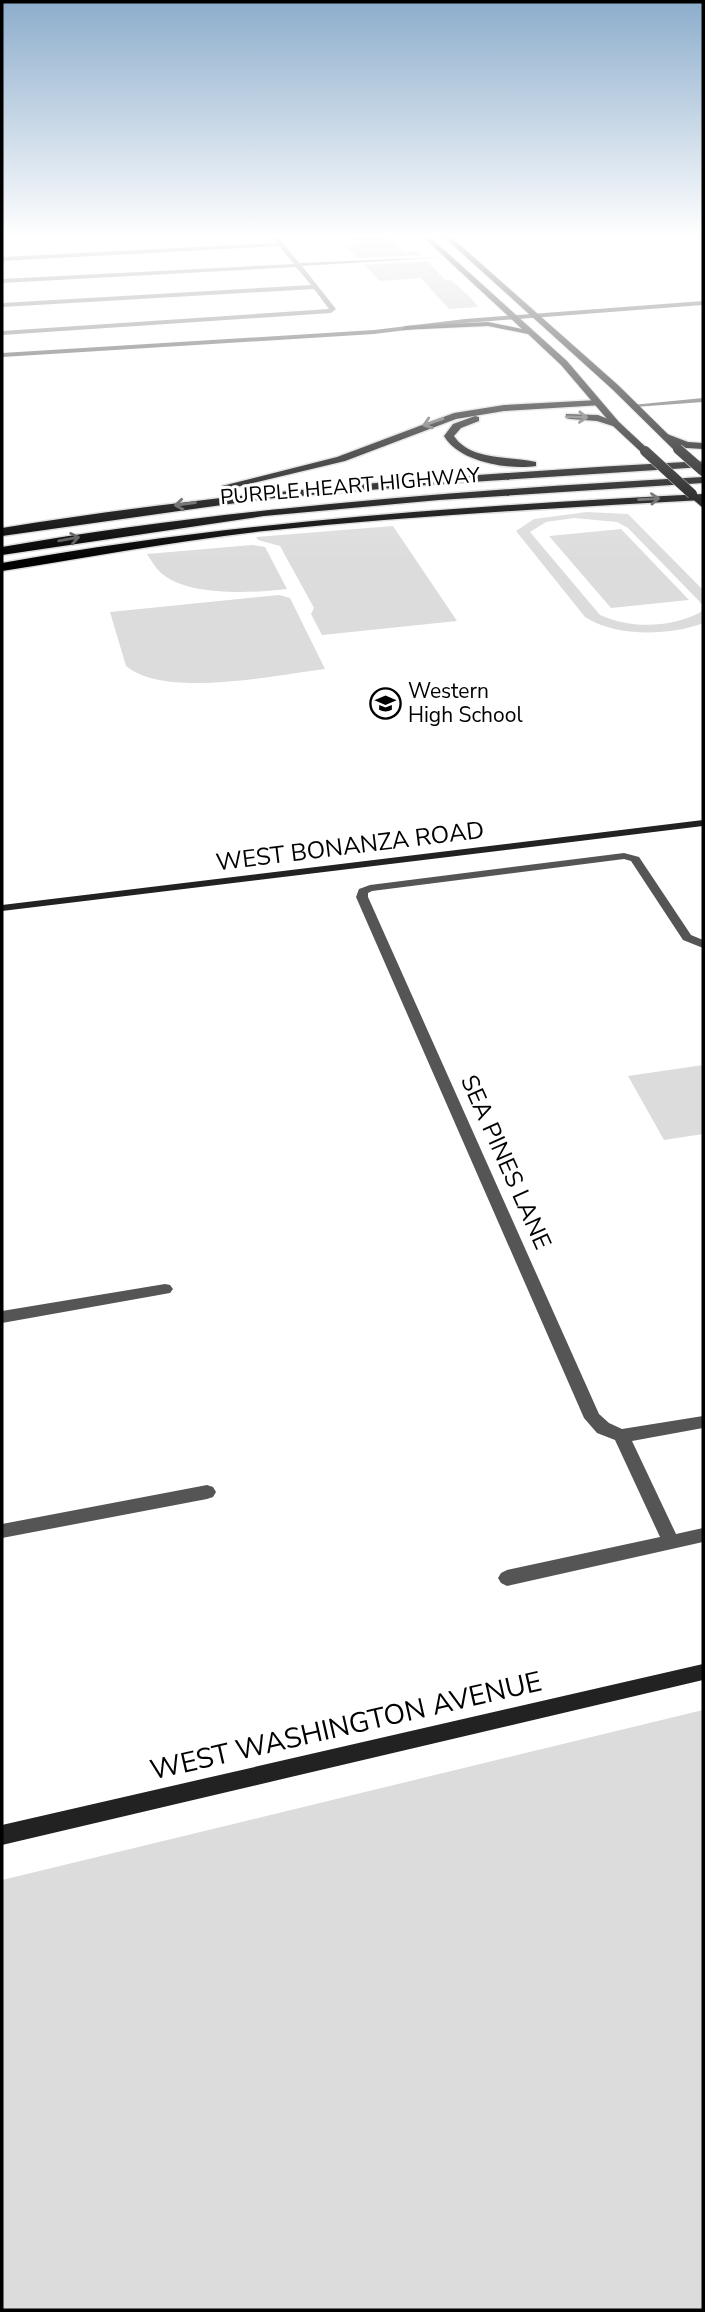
<svg xmlns="http://www.w3.org/2000/svg" width="705" height="2312" font-family="'Nunito Sans',sans-serif">
	<rect width="100%" height="100%" fill="#fff"/>
	<!-- green -->
	<path fill="#dcdcdc" fill-rule="evenodd" d="M587,512L628,514L703,590V623C670,636 615,637 585,617L516,531L534,519ZM574,518L617,522L628,528L699,601L703,606L701,612C671,628 631,629 600,615L530,532L546,522Z
		M393,526L457,621L322,635L311,614L314,608L280,546L258,540L256,537Z
		M621,529L689,600L611,608L549,536Z
		M252,545L265,547L287,589C254,593 186,597 160,572C155,567 151,560 147,554Z
		M279,595L290,598L325,669C276,675 165,699 126,666L110,612Z
		M703,1065V1134L664,1140L628,1076Z
		M703,1710V2310H2V1880Z"/>
	<!-- building -->
	<path fill="#c4c4c4" d="M351,238H389L405,252L418,251L422,255L358,258L346,246L358,245Z
		M427,261L445,280H451L471,298L478,307L449,309L421,278L380,281L364,265Z"/>
	<g fill="none" stroke-linecap="round" stroke-linejoin="round">
		<defs>
			<path id="primary" d="M424,238H431L567,361L619,422L648,449V453H642L613,426L561,365L528,334L488,326L402,330L405,326L488,322L522,329Z
				M445,238H452L618,385L681,447V451H675L612,389Z
				M689,492H695L703,500V508L689,496Z"/>
			<path id="highway" d="M598,400L602,405L504,411L456,419L345,461L228,489L222,486L337,457L454,413L504,405Z
				M566,414L598,415L621,424L616,427L597,421L570,419L566,418Z
				M475,416L479,417V421L461,428L454,436C470,461 511,456 536,462V466C508,470 459,462 444,436L453,424Z
				M667,434L688,442L703,443V449L686,448L663,439L662,437Z
				M703,461V467L439,484L264,499L2,536V528C234,490 468,474 703,461Z
				M703,477V483L439,500L264,516L2,555V547C234,507 468,490 703,477Z
				M703,494V500C556,508 410,516 264,531C176,541 89,557 2,571V563C234,521 468,506 703,494Z"/>
		</defs>
		<!-- primary casing -->
		<use href="#primary" stroke="#dbdbdb" stroke-width="2"/>
		<!-- highway casing -->
		<use href="#highway" stroke="#dbdbdb" stroke-width="3"/>
		<!-- street -->
		<path fill="#555" fill-rule="evenodd" d="M273,238H279L299,263L449,257L302,266L336,309L331,313L2,335V331L329,309L314,289L2,307V303L311,285L296,267L2,283V279L294,264L279,246L2,261V257L277,243Z
			M703,398V402L635,407L632,405Z
			M624,853L639,857L691,935L703,940V948L683,940L631,861L624,859L372,891L368,893V897L599,1414L609,1423L622,1429L703,1416V1428L632,1441L676,1534L703,1528V1542L507,1586L501,1583L498,1578L501,1573L507,1570L660,1537L615,1440L597,1433L584,1418L356,897L359,889L370,885Z
			M165,1284L170,1285L173,1289L170,1293L2,1323V1311Z
			M207,1485L213,1487L216,1492L213,1497L207,1499L2,1538V1524Z"/>
		<!-- secondary -->
		<path fill="#222" fill-rule="evenodd" d="M703,301V305L465,323L374,334L2,357V353L374,330L465,319Z
			M703,820V826L2,911V905Z
			M703,1664V1680L2,1845V1825Z"/>
		<!-- primary -->
		<use href="#primary" fill="#000" fill-rule="evenodd"/>
		<!-- highway -->
		<use href="#highway" fill="#000" fill-rule="evenodd"/>
		<defs>
			<path id="primary-bridge" d="M678,449L703,471
				M645,451L692,494"/>
		</defs>
		<!-- primary-bridge casing -->
		<use href="#primary-bridge" stroke="#dbdbdb" stroke-width="11" stroke-linecap="butt"/>
		<!-- primary-bridge -->
		<use href="#primary-bridge" stroke="#000" stroke-width="10"/>
	</g>
	<!-- one-way arrows -->
	<defs><path id="oneway-shaft" d="M-6 0H5M1.5-3L5.5 0L1.5 3" fill="none" stroke-width="1.6" stroke-linecap="round" stroke-linejoin="round" transform="scale(1.75)"/></defs>
	<g stroke="#595959">
		<use href="#oneway-shaft" transform="translate(577 417) rotate(2)"/>
		<use href="#oneway-shaft" transform="translate(433 422) rotate(161)"/>
		<use href="#oneway-shaft" transform="translate(649 499) rotate(-3)"/>
		<use href="#oneway-shaft" transform="translate(185 504) rotate(172)"/>
		<use href="#oneway-shaft" transform="translate(69 539) rotate(-10)"/>
	</g>
	<!-- sky -->
	<linearGradient id="sky" x2="0" y2="1"><stop stop-color="#8cadcc"/><stop offset="0.42" stop-color="#fff"/><stop offset="1" stop-color="#fff" stop-opacity="0"/></linearGradient>
	<rect width="705" height="562" fill="url(#sky)"/>
	<!-- icons -->
	<defs>
		<symbol id="school-ring" viewBox="-11 -11 22 22"><circle r="9.5" fill="#fff" stroke="#000" stroke-width="1.5"/><path d="M0-5L7-2L0 1L-7-2ZM-4 1L0 2.5L4 1V4Q0 6-4 4Z" fill="#000"/></symbol>
	</defs>
	<g fill-rule="evenodd">
		<use href="#school-ring" x="368" y="686" width="35" height="35"/>
	</g>
	<g text-anchor="middle" dominant-baseline="central" stroke-width="6" stroke-linejoin="round" paint-order="stroke">
		<!-- far-street labels -->
		<g font-size="21" fill="#000" stroke="#fff">
			<text transform="translate(350 486) rotate(-5)">PURPLE HEART HIGHWAY</text>
		</g>
		<!-- far-poi labels -->
		<g font-size="21" fill="#000" stroke="#fff" text-anchor="start">
			<text x="408" y="691">Western<tspan x="408" dy="24">High School</tspan></text>
		</g>
		<!-- street labels -->
		<g font-size="24" fill="#000" stroke="#fff">
			<text transform="translate(350 846) rotate(-7)">WEST BONANZA ROAD</text>
			<text transform="translate(506 1162) rotate(66)">SEA PINES LANE</text>
		</g>
		<!-- near-street labels -->
		<g font-size="28" fill="#000" stroke="#fff">
			<text transform="translate(346 1726) rotate(-13)">WEST WASHINGTON AVENUE</text>
		</g>
	</g>
	<!-- border -->
	<rect width="705" height="2312" fill="none" stroke="#000000" stroke-width="7"/>
</svg>
